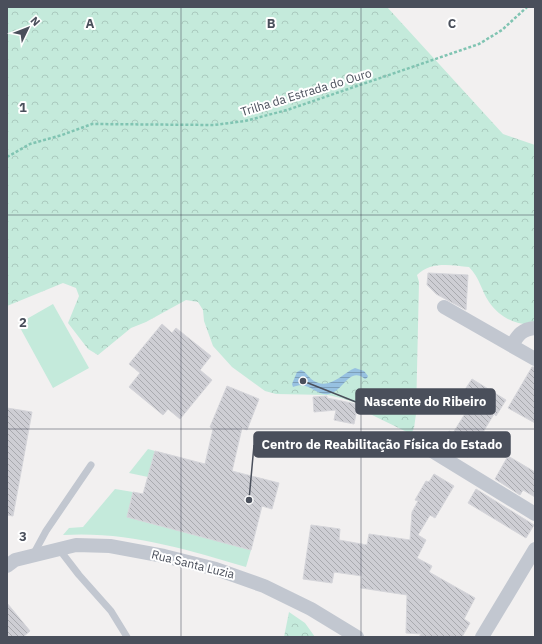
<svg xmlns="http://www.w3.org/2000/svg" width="542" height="644" font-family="'IBM Plex Sans',sans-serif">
	<defs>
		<pattern id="forest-crowns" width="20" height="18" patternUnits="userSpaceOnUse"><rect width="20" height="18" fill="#c4eadb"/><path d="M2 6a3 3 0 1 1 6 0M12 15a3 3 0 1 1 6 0" fill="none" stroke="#aacabe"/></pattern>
		<pattern id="water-rules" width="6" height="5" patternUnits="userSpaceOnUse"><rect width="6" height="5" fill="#97c1e1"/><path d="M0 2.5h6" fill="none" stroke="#7d9fb9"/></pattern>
		<pattern id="building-back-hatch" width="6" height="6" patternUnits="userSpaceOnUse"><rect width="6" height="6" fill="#ceced4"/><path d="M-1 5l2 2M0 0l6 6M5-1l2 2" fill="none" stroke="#a9aaaf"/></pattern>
	</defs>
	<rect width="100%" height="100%" fill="#f2f0f0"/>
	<!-- grass -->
	<path fill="#c4eadb" d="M53,304L89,368L53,388L18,324Z
		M148,449L155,451L148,477L129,473Z
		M115,489L133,492L127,517L251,550L246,567C185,549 127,531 63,535L69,528L83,527Z"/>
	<!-- forest -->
	<path fill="url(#forest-crowns)" d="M7,7H387L503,134L535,145V324C517,326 500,318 489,302C481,290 480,278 469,267C452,265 430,261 417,275L419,282L416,414L414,428L411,434L370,414L360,404L341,398L328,395L276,394L265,391L232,367L213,346L204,321L203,310L198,302L186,300L146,322L131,328L98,355L88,349L68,323L79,296L76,288L63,283L7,306Z
		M289,612L305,623L315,637H284Z"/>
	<!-- water -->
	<path fill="url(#water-rules)" d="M355,368L364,371L368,376L367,378L365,379C349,366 344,391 329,394C314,396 310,380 293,387L292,384L297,372L301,370C307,372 309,379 316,382C331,389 343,373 355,368Z"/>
	<!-- building -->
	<path fill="url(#building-back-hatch)" stroke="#d5d5da" d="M428,273L468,275L466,310L436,294L427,285Z
		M162,324L172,333L176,328L211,356L200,370L212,380L180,419L168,409L163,415L129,387L140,373L129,364Z
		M532,367H535V423L508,408Z
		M472,379L506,400L496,416L494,414L468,457L443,442L449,431L453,433L473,401L462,394Z
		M227,386L259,399L247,430L242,428L232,471L279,483L272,509L262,506L251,550L127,517L133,492L143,494L155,451L205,464L213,429L210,427Z
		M327,396V398L361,405V409H357L354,424L334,420L336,410L314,412L313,397Z
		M7,408L32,412L13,516L7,515Z
		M508,456L535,472V497L523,490L520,495L495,479Z
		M434,474L454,486L435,518L430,515L418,535L426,540L417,558L432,566L429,572L475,598L464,619L470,623L462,637H419L421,634L406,633L407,595L361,588L362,576L334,572L332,583L303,579L311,525L340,529L339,540L367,545L369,534L410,540L412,512L418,501L415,500L426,481L429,482Z
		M476,489L534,525L526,538L468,503Z
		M7,603L30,631L23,637H7Z"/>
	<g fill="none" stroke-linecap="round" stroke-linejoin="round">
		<!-- path -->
		<path stroke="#80c4b2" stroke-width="2.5" stroke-dasharray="3 2" stroke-linecap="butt" d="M7,157L30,144L62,135L92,124L214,125L245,121L287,110L479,44L502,30L527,7"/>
		<!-- service -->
		<path stroke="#c2c7d0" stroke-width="7" d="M59,549L79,575L111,611L127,637
			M33,555L46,531L91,465"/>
		<!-- minor -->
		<path stroke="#c2c7d0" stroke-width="14" d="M444,307L535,359
			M512,345C518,335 522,329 535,328
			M424,446L535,514
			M7,566L15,560L76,545L110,546L164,556L216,569L264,586L311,609L357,637
			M482,637L535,549"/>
	</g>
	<!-- grid -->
	<path fill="none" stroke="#4a4f5b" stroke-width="1" stroke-opacity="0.55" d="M181,7V637M361,7V637M7,215H535M7,429H535"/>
	<g text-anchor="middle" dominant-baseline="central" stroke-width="4" stroke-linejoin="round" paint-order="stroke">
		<!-- street labels -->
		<g font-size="12" fill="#4a4f5b" stroke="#fff">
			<text transform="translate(306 92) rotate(-17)">Trilha da Estrada do Ouro</text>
			<text transform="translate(193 564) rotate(14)">Rua Santa Luzia</text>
		</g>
	</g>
	<g font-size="13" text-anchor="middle" font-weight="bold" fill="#4a4f5b" stroke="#fff" stroke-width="4" stroke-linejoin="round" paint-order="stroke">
		<text x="90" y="28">A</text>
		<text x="271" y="28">B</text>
		<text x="452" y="28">C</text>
		<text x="23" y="112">1</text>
		<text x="23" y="327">2</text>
		<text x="23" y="541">3</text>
	</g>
	<!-- callouts -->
	<path fill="none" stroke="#4a4f5b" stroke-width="1.5" d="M303 381L356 402M249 500L254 445"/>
	<g fill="#4a4f5b" stroke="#fff" stroke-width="1.5">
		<circle cx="303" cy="381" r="4"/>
		<circle cx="249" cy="500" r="4"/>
	</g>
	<g fill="#4a4f5b" stroke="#4a4f5b" stroke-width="1.5">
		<rect x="356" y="389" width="139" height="25" rx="4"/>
		<rect x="254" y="432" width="256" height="25" rx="4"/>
	</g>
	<g font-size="13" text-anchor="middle" font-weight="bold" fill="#fff">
		<text x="425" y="406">Nascente do Ribeiro</text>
		<text x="382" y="449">Centro de Reabilitação Física do Estado</text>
	</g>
	<!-- border -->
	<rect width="542" height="644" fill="none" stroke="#4a4f5b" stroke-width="16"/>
	<!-- north arrow -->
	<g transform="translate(28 28) rotate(47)" stroke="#ffffff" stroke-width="3" paint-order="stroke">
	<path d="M0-3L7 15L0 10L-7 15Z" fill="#4a4f5b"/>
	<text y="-6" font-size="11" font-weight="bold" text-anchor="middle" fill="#4a4f5b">N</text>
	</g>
</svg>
